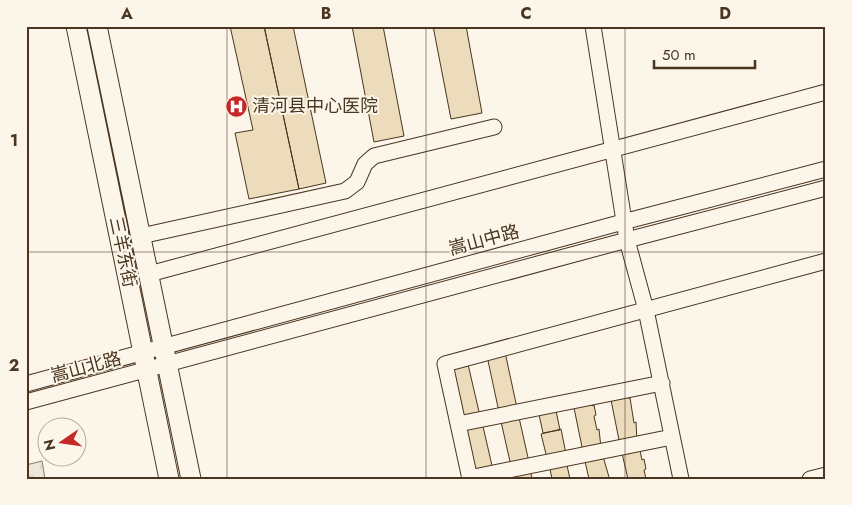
<svg xmlns="http://www.w3.org/2000/svg" width="852" height="505" font-family="Jost,'Noto Sans SC',sans-serif">
	<defs>
		<pattern id="park-crowns" width="20" height="18" patternUnits="userSpaceOnUse" patternTransform="scale(1.25)"><rect width="20" height="18" fill="#ede6d9"/><path d="M2 6a3 3 0 1 1 6 0M12 15a3 3 0 1 1 6 0" fill="none" stroke="#cdc6ba"/></pattern>
	</defs>
	<rect width="100%" height="100%" fill="#fbf6e9"/>
	<!-- park -->
	<path fill="url(#park-crowns)" stroke="#887966" d="M42,461L45,479H26V465Z"/>
	<!-- building -->
	<path fill="#ecdcbc" stroke="#4a3520" d="M230,26H264L299,189L249,199L235,133L253,130Z
		M264,26H293L326,183L299,189Z
		M352,26H383L404,136L374,142Z
		M433,26H466L482,113L451,119Z
		M505,352L517,408L499,412L487,356Z
		M467,360L480,416L464,420L451,364Z
		M627,392L628,398H630L634,423L636,422L637,441L620,445L610,395Z
		M591,399L592,406L594,405L596,415L594,416L597,430L599,429L601,448L583,452L573,403Z
		M555,406L560,430L543,433L538,410Z
		M518,413L529,462L511,466L500,417Z
		M482,422L493,470L475,474L464,426Z
		M561,429L566,454L547,458L541,434Z
		M639,446L642,460L644,459L646,469L644,470L646,479H628L621,449Z
		M602,453L609,477L608,479H589L584,457Z
		M566,461L570,479H552L549,464Z
		M530,468L532,479H514L513,472Z"/>
	<g fill="none" stroke-linecap="round" stroke-linejoin="round">
		<defs>
			<path id="minor" d="M593,26L627,240L646,310L681,479
				M141,236L345,191L357,182L365,164L374,156L494,127
				M149,274L826,92
				M26,384L623,222L826,169
				M26,402L627,240L826,188
				M458,424L662,383
				M469,478L672,437
				M470,479L445,364L826,261
				M810,479L826,475"/>
			<path id="major" d="M76,26L169,479
				M97,26L191,479"/>
		</defs>
		<!-- minor casing -->
		<use href="#minor" stroke="#4a3520" stroke-width="17"/>
		<!-- major casing -->
		<use href="#major" stroke="#4a3520" stroke-width="21"/>
		<!-- minor -->
		<use href="#minor" stroke="#fbf6e9" stroke-width="15"/>
		<!-- major -->
		<use href="#major" stroke="#fbf6e9" stroke-width="19"/>
	</g>
	<!-- grid -->
	<path fill="none" stroke="#4a3520" stroke-width="1" stroke-opacity="0.55" d="M227,26V479M426,26V479M625,26V479M26,252H826"/>
	<!-- icons -->
	<defs>
		<symbol id="hospital-disc" viewBox="-11 -11 22 22"><circle r="9.5" fill="#c62828" stroke="#fbf6e9"/><path d="M-5-5h3v3.5h4V-5h3V5h-3V1.5h-4V5h-3Z" fill="#fff"/></symbol>
	</defs>
	<g fill-rule="evenodd">
		<use href="#hospital-disc" x="224" y="94" width="25" height="25"/>
	</g>
	<g text-anchor="middle" dominant-baseline="central" stroke-width="4" stroke-linejoin="round" paint-order="stroke">
		<!-- poi labels -->
		<g font-size="18" fill="#4a3520" stroke="#fbf6e9" text-anchor="start">
			<text x="252" y="106">清河县中心医院</text>
		</g>
		<!-- street labels -->
		<g font-size="18" fill="#4a3520" stroke="#fbf6e9">
			<text transform="translate(484 240) rotate(-15)">嵩山中路</text>
			<text transform="translate(123 252) rotate(78)">三羊东街</text>
			<text transform="translate(86 367) rotate(-15)">嵩山北路</text>
		</g>
	</g>
	<!-- border -->
	<rect width="852" height="505" fill="none" stroke="#fbf6e9" stroke-width="55"/>
	<!-- north arrow -->
	<g transform="translate(62 442) rotate(257)"><circle r="24" fill="#fbf6e9" stroke="#b4a999"/>
	<path d="M0-4L9 19L0 12L-9 19Z" fill="#c62828"/>
	<text y="-8" font-size="14" font-weight="bold" text-anchor="middle" fill="#4a3520">N</text>
	</g>
	<!-- scale -->
	<path d="M654 60v8h101v-8" fill="none" stroke="#4a3520" stroke-width="2.5"/>
	<text x="662" y="60" font-size="15" fill="#4a3520" stroke="#fbf6e9" stroke-width="4" paint-order="stroke">50 m</text>
	<rect x="28" y="28" width="796" height="450" fill="none" stroke="#4a3520" stroke-width="2"/>
	<g font-size="16" text-anchor="middle" font-weight="bold" fill="#4a3520">
		<text x="127" y="19">A</text>
		<text x="326" y="19">B</text>
		<text x="526" y="19">C</text>
		<text x="725" y="19">D</text>
		<text x="14" y="146">1</text>
		<text x="14" y="371">2</text>
	</g>
</svg>
